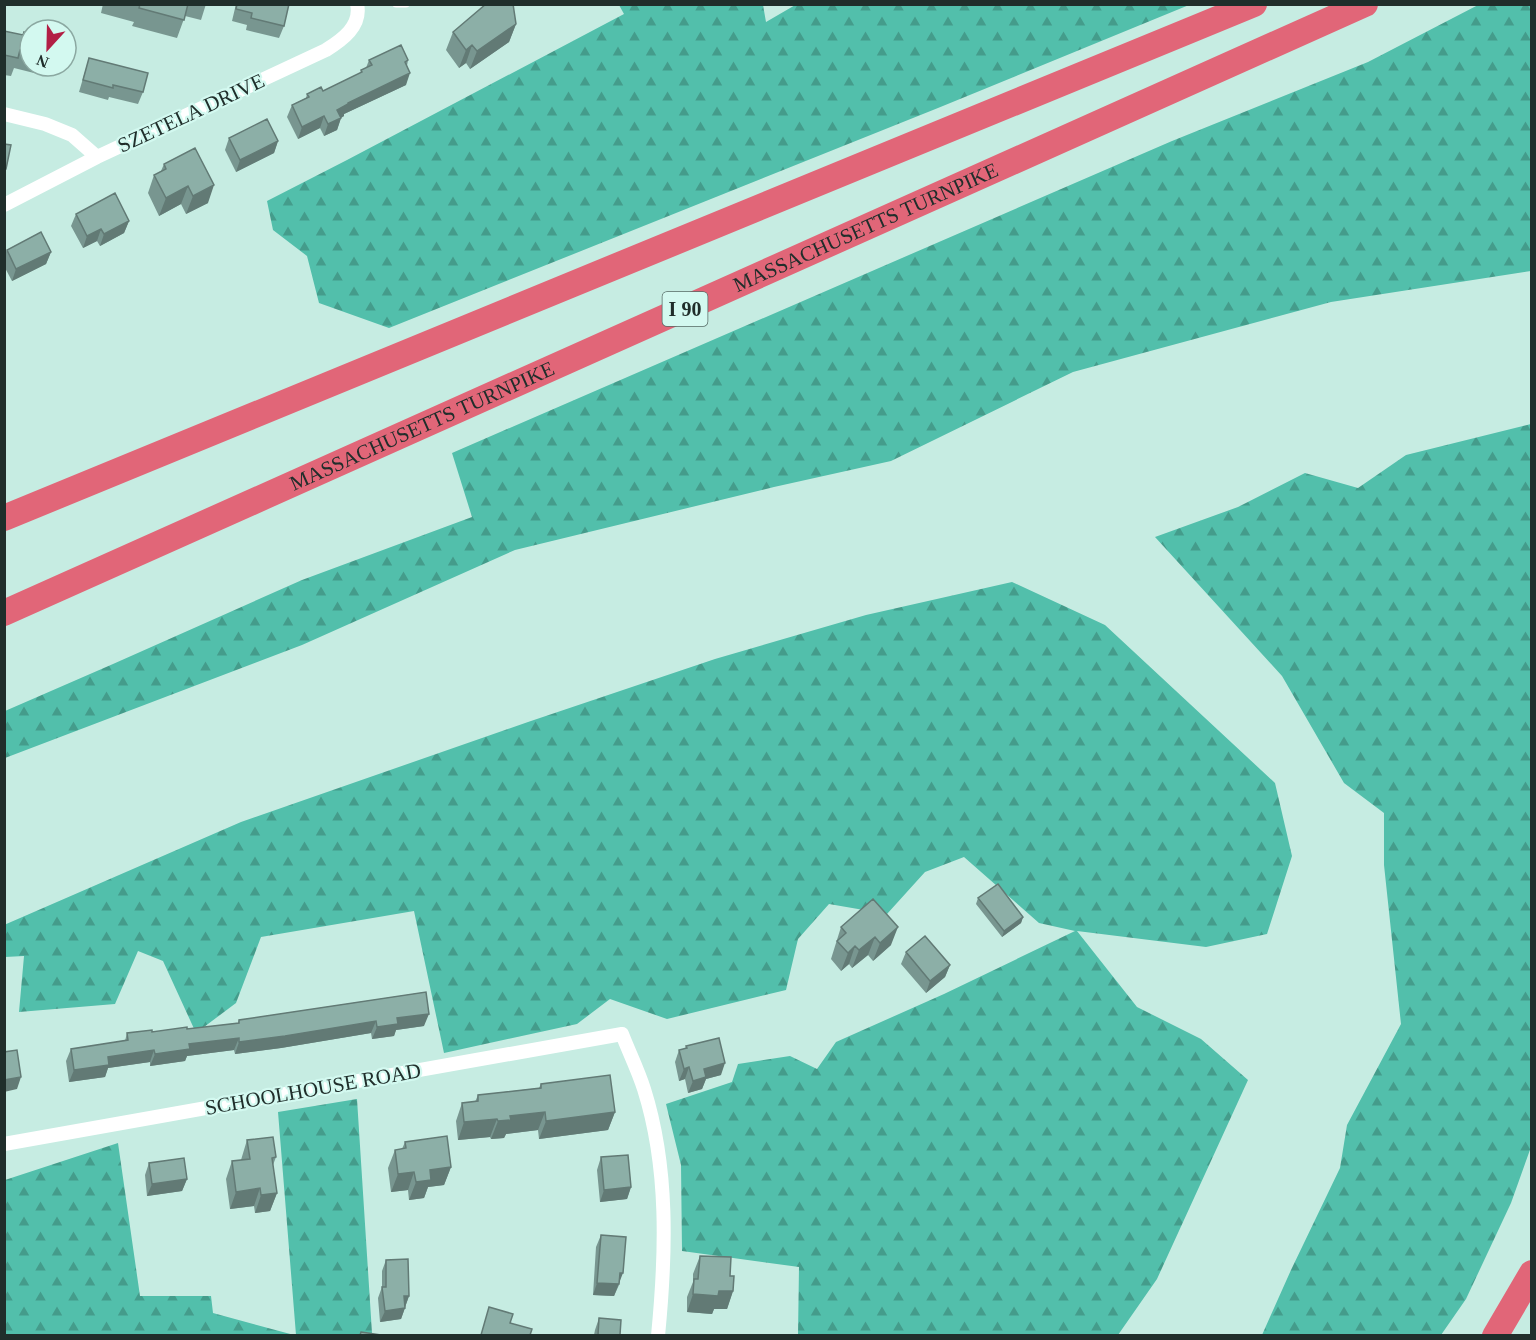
<svg xmlns="http://www.w3.org/2000/svg" width="1536" height="1340" font-family="'Times New Roman',serif">
	<defs>
		<pattern id="forest-firs" width="22" height="20" patternUnits="userSpaceOnUse" patternTransform="scale(1.5)"><rect width="22" height="20" fill="#52bfab"/><path d="M5 1l3.5 6h-7zM16 11l3.5 6h-7z" fill="#449c8b"/></pattern>
	</defs>
	<rect width="100%" height="100%" fill="#c6ece2"/>
	<!-- forest -->
	<path fill="url(#forest-firs)" d="M797,4L1189,5L938,108L389,328L319,303L307,256L273,230L267,201L347,160L624,14L619,5H763L766,22Z
		M1480,4L1531,5V271L1331,302L1073,372L891,461L774,487L515,550L302,645L5,758V711L113,664L302,580L472,517L452,453L1172,141L1368,62Z
		M1531,424V1147L1511,1203L1466,1299L1441,1335H1262L1291,1270L1340,1168L1347,1125L1401,1024L1384,865V813L1344,783L1282,676L1155,537L1238,507L1305,473L1358,488L1406,455Z
		M1012,582L1105,625L1275,783L1292,856L1267,934L1206,947L1077,931L1137,1007L1201,1039L1248,1080L1157,1279L1118,1335H798L799,1267L682,1251L681,1165L666,1104L732,1082L738,1064L790,1056L817,1069L836,1042L944,994L1075,931L1039,923L964,857L925,872L887,914L829,904L798,939L786,990L667,1019L610,999L577,1024L444,1053L414,911L261,937L236,1003L196,1033L163,961L138,951L115,1004L19,1012L24,956L5,957L4,925L241,822L528,722L715,659L866,615Z
		M357,1099L372,1333L365,1336L296,1335L278,1112Z
		M118,1143L140,1296H211L213,1313L294,1335H5V1180Z"/>
	<g fill="none" stroke-linecap="round" stroke-linejoin="round">
		<!-- lane -->
		<path stroke="#fff" stroke-width="7" d="M396,4H406"/>
		<!-- street -->
		<path stroke="#fff" stroke-width="14" d="M4,114L45,124L72,135L97,157
			M4,205L97,157L326,50C342,40 362,26 357,4
			M4,1144L622,1034C629,1052 638,1070 644,1089C669,1168 666,1254 658,1336"/>
		<!-- highway -->
		<g stroke="#e16678" stroke-width="26">
			<path d="M4,518L1254,4"/>
			<path id="s1" d="M4,613L1365,4"/>
			<path d="M1495,1336L1532,1273"/>
		</g>
	</g>
	<!-- wall -->
	<path fill="#789690" d="M103,4H206L201,20L185,16L177,38L132,26L134,22L101,13Z
		M236,4H289L284,26L279,38L246,30L247,25L232,21Z
		M516,24L509,42L470,69L466,63L459,68L446,50L453,32Z
		M4,31L22,35L30,34V66H50L46,76L14,68L11,76L4,75Z
		M89,58L143,92L138,104L109,97L108,100L79,92Z
		M369,60H408L407,66L406,85L344,114V116L341,118L337,130L324,136L320,128L298,139L287,117L292,105L306,98L307,94L323,91L360,73L361,70L366,68Z
		M229,138L278,141L274,153L236,172L225,150Z
		M164,164L208,203L186,214L181,204L159,216L148,193L154,175L161,171Z
		M76,214L129,221L124,233L100,246L97,241L83,248L71,226Z
		M7,250L51,252L46,264L12,281L4,266V255Z
		M978,898L1023,917L1021,923L1002,937L976,904Z
		M873,899L891,945L873,961L868,955L852,968L849,964L841,971L831,959L841,927Z
		M906,952L950,965L945,977L926,993L901,964Z
		M426,992L424,1026L396,1030L394,1036L372,1039L371,1033L281,1048L235,1054L234,1050L187,1056L185,1061L150,1066V1062L108,1068L105,1077L69,1082L66,1061L71,1049L125,1041L127,1033L152,1032L187,1029L238,1023L239,1020Z
		M686,1046L721,1075L706,1079L702,1089L688,1093L685,1079L679,1081L675,1062L679,1050L685,1049Z
		M541,1084L615,1112L608,1130L539,1139L538,1130L506,1134L504,1138L491,1139L490,1137L458,1140L456,1121L462,1103L475,1102L478,1095L539,1088Z
		M247,1140L276,1157L273,1165L277,1193L270,1211L255,1213L254,1206L230,1209L226,1179L232,1161L241,1160Z
		M405,1142L451,1167L444,1185L428,1187L424,1198L409,1200L408,1190L391,1192L388,1168L395,1150L402,1149Z
		M601,1157L631,1187L627,1199L600,1202L597,1170Z
		M149,1163L187,1179L182,1191L147,1196L145,1175Z
		M601,1235L619,1285L614,1296L593,1295L596,1247Z
		M700,1256L730,1276L733,1291L727,1309H714L712,1314L687,1312V1297L693,1282V1274Z
		M386,1260L409,1296L401,1319L380,1322L378,1298L382,1287V1271Z
		M599,1318L620,1335H594L595,1330Z"/>
	<!-- shaded-wall -->
	<path fill="#627a75" d="M516,24L509,42L470,69L477,51Z
		M472,45L466,63L459,68L466,50Z
		M410,73L406,85L344,114V116L332,122L337,110L348,103Z
		M324,116L320,128L298,139L302,127Z
		M341,118L337,130L324,136L328,124Z
		M278,141L274,153L236,172L240,160Z
		M214,185L208,203L186,214L193,196Z
		M188,186L181,204L159,216L166,198Z
		M129,221L124,233L100,246L104,234Z
		M101,229L97,241L83,248L87,236Z
		M51,252L46,264L12,281L16,269Z
		M1023,917L1021,923L1002,937L1004,931Z
		M898,927L891,945L873,961L880,943Z
		M875,937L868,955L852,968L859,950Z
		M855,946L849,964L841,971L848,953Z
		M950,965L945,977L926,993L930,981Z
		M429,1014L424,1026L396,1030L394,1036L372,1039L377,1027L397,1018Z
		M376,1021L371,1033L281,1048L235,1054L239,1042Z
		M239,1038L234,1050L187,1056L185,1061L150,1066L155,1054L189,1044Z
		M154,1050L150,1062L108,1068L105,1077L69,1082L74,1070L108,1057Z
		M725,1063L721,1075L706,1079L702,1089L688,1093L693,1081L704,1069Z
		M689,1067L685,1079L679,1081L684,1069Z
		M21,1077L17,1089L4,1092V1080Z
		M545,1112L538,1130L506,1134L504,1138L491,1139L498,1121L510,1116Z
		M615,1112L608,1130L539,1139L546,1121Z
		M497,1119L490,1137L458,1140L464,1122Z
		M451,1167L444,1185L428,1187L424,1198L409,1200L416,1182L430,1170Z
		M414,1172L408,1190L391,1192L398,1174Z
		M187,1179L182,1191L147,1196L152,1184Z
		M631,1187L627,1199L600,1202L604,1190Z
		M260,1188L254,1206L230,1209L236,1192Z
		M277,1193L270,1211L255,1213L261,1195Z
		M620,1273H623L614,1296L593,1295L597,1283Z
		M719,1291H733L727,1309H714L712,1314L687,1312L693,1294Z
		M404,1296H409L405,1307Z
		M405,1308L401,1319L380,1322L385,1311Z"/>
	<!-- building -->
	<path fill="#8cafa7" stroke="#627a75" stroke-width="1.5" d="M140,4H188L184,20L139,8Z
		M237,4H289L284,26L251,18L252,13L236,9Z
		M486,4H513L516,24L477,51L472,45L466,50L453,32Z
		M4,31L23,35L24,32L30,34V52L20,50L18,58L4,55Z
		M401,45L408,60L405,62L410,73L348,103V104L337,110L341,118L328,124L324,116L302,127L292,105L309,97L307,94L321,87L323,91L362,72L361,70L372,65L369,60Z
		M89,58L148,73L143,92L113,85V88L83,80Z
		M267,119L278,141L240,160L229,138Z
		M4,144L11,145L6,169H4Z
		M195,148L214,185L193,196L188,186L166,198L154,175L166,169L164,164Z
		M115,193L129,221L104,234L101,229L87,236L76,214Z
		M41,232L51,252L16,269L7,250Z
		M998,884L1023,917L1004,931L978,898Z
		M873,899L898,927L880,943L875,937L859,950L855,946L848,953L837,941L846,933L841,927Z
		M925,936L950,965L930,981L906,952Z
		M426,992L429,1014L397,1018L398,1024L377,1027L376,1021L285,1036L239,1042V1038L189,1044L190,1049L155,1054L154,1050L108,1057L109,1065L74,1070L71,1049L128,1040L127,1033L152,1030V1032L187,1027V1029L239,1023V1020Z
		M719,1038L725,1063L704,1069L706,1077L693,1081L689,1067L684,1069L679,1050L687,1048L686,1046Z
		M17,1050L21,1077L4,1080V1052Z
		M610,1075L615,1112L546,1121L545,1112L510,1116L511,1120L498,1121L497,1119L464,1122L462,1103L478,1101V1095L541,1088V1084Z
		M447,1136L451,1167L430,1170L431,1180L416,1182L414,1172L398,1174L395,1150L406,1148L405,1142Z
		M273,1137L276,1157L272,1158L277,1193L261,1195L260,1188L236,1192L232,1161L250,1159L247,1140Z
		M628,1155L631,1187L604,1190L601,1157Z
		M184,1158L187,1179L152,1184L149,1163Z
		M601,1235L626,1237L623,1273H620L619,1284L597,1283Z
		M700,1256L731,1257L730,1276H734L733,1291H719L718,1296L693,1294L694,1279H698Z
		M408,1259L409,1296H404L405,1308L385,1311L382,1287H386V1260Z
		M489,1307L513,1314L510,1323L532,1329L530,1335H481Z
		M599,1318L621,1320L620,1335H598Z
		M361,1332L381,1335H360Z"/>
	<g text-anchor="middle" dominant-baseline="central" stroke-width="4.5" stroke-linejoin="round" paint-order="stroke">
		<!-- shield labels -->
		<rect fill="#d3f9f0" stroke="#566b66" stroke-width="1.5" x="662.5" y="292" width="45" height="34" rx="4.5"/>
		<g font-size="20" font-weight="bold" fill="#202e2b">
			<text x="685" y="309">I 90</text>
		</g>
		<!-- street labels -->
		<g font-size="21" fill="#202e2b" stroke="#d3f9f0">
			<text transform="translate(191 113) rotate(-25)">SZETELA DRIVE</text>
			<text stroke="none"><textPath href="#s1" startOffset="944">MASSACHUSETTS TURNPIKE</textPath></text>
			<text stroke="none"><textPath href="#s1" startOffset="458">MASSACHUSETTS TURNPIKE</textPath></text>
			<text transform="translate(313 1089) rotate(-10)">SCHOOLHOUSE ROAD</text>
		</g>
	</g>
	<!-- border -->
	<rect width="1536" height="1340" fill="none" stroke="#202e2b" stroke-width="12"/>
	<!-- north arrow -->
	<g transform="translate(48 48) rotate(202)"><circle r="28" fill="#d3f9f0" stroke="#8ba8a1" stroke-width="1.5"/>
	<path d="M0-4.5L10 22L0 15L-10 22Z" fill="#b21f45"/>
	<text y="-9" font-size="16" font-weight="bold" text-anchor="middle" fill="#202e2b">N</text>
	</g>
</svg>
